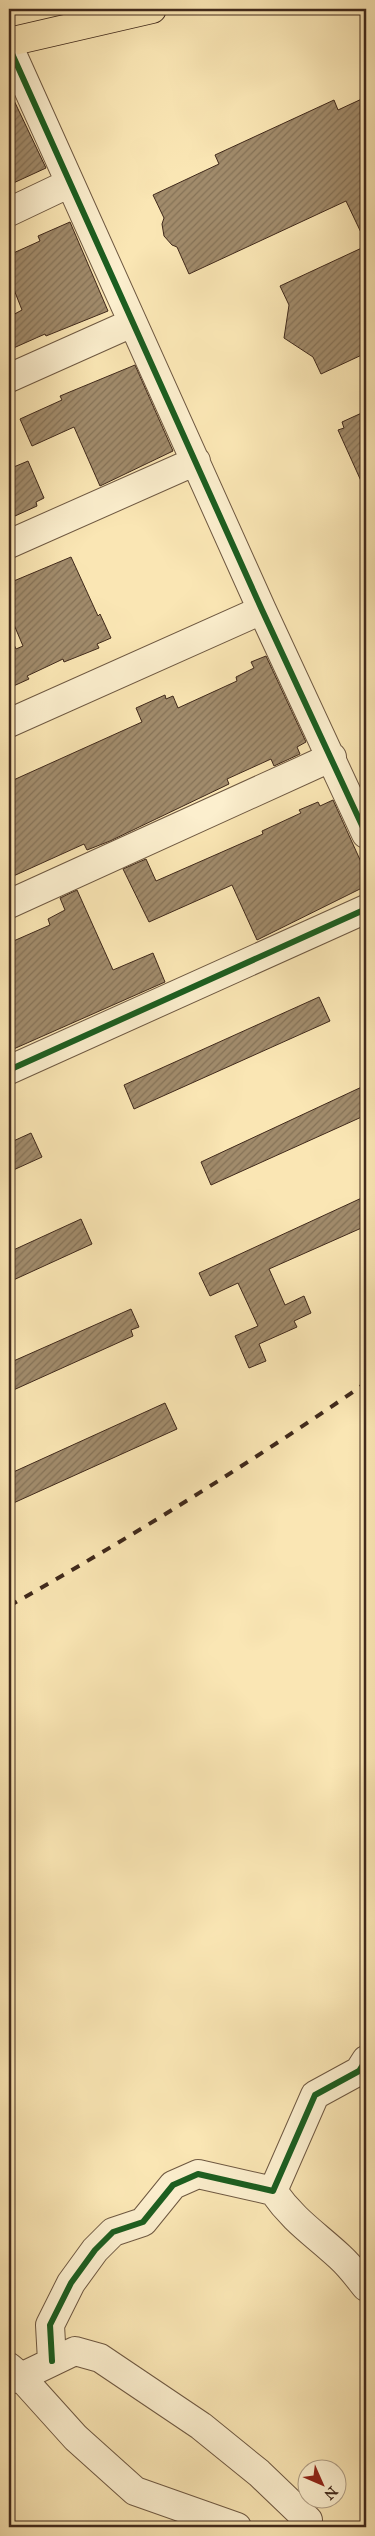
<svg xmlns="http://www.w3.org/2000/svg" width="375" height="2536" font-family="'IM FELL Great Primer',serif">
	<defs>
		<pattern id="building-hatch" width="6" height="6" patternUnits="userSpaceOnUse" patternTransform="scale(1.25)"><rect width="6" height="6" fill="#a18b6b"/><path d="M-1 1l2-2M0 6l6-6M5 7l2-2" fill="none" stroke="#857257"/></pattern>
	</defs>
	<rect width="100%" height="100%" fill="#fae6b4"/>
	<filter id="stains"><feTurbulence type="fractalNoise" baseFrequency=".004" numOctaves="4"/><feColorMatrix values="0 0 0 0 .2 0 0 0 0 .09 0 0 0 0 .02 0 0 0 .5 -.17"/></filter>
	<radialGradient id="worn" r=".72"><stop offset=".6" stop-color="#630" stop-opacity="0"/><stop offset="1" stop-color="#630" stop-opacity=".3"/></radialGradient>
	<!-- building -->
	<path fill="url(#building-hatch)" stroke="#40291b" d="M9,90L46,168L9,185Z
		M366,97V243L346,201L189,274L177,247L172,245L164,236L162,224L164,218L153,195L219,164L215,155L334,100L338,110Z
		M70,222L108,311L46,336L45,334L9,350V317L22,310L9,277V255L40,241L38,236Z
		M366,246V353L321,374L313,357L284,338L289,305L280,286Z
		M135,365L173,451L100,486L74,427L32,446L20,419L62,400L60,396Z
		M366,411V492L338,430L344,428L342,422Z
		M28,461L44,498L36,502L37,506L15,516L9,502V469Z
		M71,557L98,616L100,614L111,638L97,644L99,648L64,662L63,659L27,676L29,679L9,688V634L16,649L23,646L9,613V583Z
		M266,656L306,742L297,747L300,754L274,766L271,759L227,779L229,784L110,841L87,850L84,844L9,878V782L142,722L136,708L165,695L166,699L173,696L178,708L237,681L236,677L254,668L251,662Z
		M333,800L366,873V886L257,940L232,885L149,922L123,869L146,859L156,881L263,834L262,831L301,813L299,810L318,802L320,806Z
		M77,890L113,970L153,953L165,982L9,1051V943L50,925L48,919L65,910L60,898Z
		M319,997L330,1021L134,1109L124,1085Z
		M366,1085V1115L211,1185L201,1162Z
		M31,1133L42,1157L9,1172V1143Z
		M366,1196V1226L269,1269L285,1305L304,1296L311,1313L294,1321L297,1327L259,1344L266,1361L249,1368L235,1336L258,1326L238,1283L210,1296L199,1273Z
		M81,1219L92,1244L9,1282V1252Z
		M131,1309L139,1327L131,1330L133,1336L9,1392V1363Z
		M165,1403L177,1429L9,1505V1474Z"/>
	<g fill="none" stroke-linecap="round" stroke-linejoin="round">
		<defs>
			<path id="minor" d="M9,47L262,610L366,834
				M9,212L70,183
				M9,378L132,323
				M9,544L196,461
				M9,723L262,610
				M9,904L332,757
				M9,1070L366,909
				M273,2191C294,2221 314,2233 340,2257C350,2266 358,2277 366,2287
				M52,2361L50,2325L71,2283L95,2250L113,2232L143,2222L173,2185L198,2174L273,2191L315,2095L359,2071L366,2060
				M9,2367L21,2377L76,2438L135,2491L237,2527
				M9,2380L21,2377L75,2351L100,2358L201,2426L259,2473L308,2520L301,2527"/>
			<path id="major" d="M9,42L152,9"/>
		</defs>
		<!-- minor casing -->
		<use href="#minor" stroke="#6e5841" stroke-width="30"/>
		<!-- major casing -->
		<use href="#major" stroke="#40291b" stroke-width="30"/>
		<!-- minor -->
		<use href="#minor" stroke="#fcefce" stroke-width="28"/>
		<!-- major -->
		<use href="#major" stroke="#fae6b4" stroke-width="28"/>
		<!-- rail -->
		<path stroke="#40291b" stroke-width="4" stroke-dasharray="9 9" stroke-linecap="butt" d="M9,1606C132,1537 250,1463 366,1383"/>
		<defs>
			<path id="cycleway" d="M9,47L262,610L366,834
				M9,1070L366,909
				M52,2361L50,2325L71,2283L95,2250L113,2232L143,2222L173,2185L198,2174L273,2191L315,2095L359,2071L366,2060"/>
		</defs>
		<!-- cycleway casing -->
		<use href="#cycleway" stroke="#fcefce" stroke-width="9"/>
		<!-- cycleway -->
		<use href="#cycleway" stroke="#1b5e20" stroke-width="6"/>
	</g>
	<!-- margin -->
	<rect width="375" height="2536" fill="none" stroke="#fae6b4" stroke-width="30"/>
	<rect x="10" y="10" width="355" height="2516" fill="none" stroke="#40291b" stroke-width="2.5"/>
	<rect x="15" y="15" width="345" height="2506" fill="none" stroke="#40291b"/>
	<!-- north arrow -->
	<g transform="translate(322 2484) rotate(135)"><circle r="24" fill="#fcefce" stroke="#b1a086"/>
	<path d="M0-4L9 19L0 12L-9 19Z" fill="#8f2418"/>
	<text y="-8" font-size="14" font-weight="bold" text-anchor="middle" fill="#40291b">N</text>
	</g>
	<rect width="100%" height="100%" filter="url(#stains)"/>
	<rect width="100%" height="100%" fill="url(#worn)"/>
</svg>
